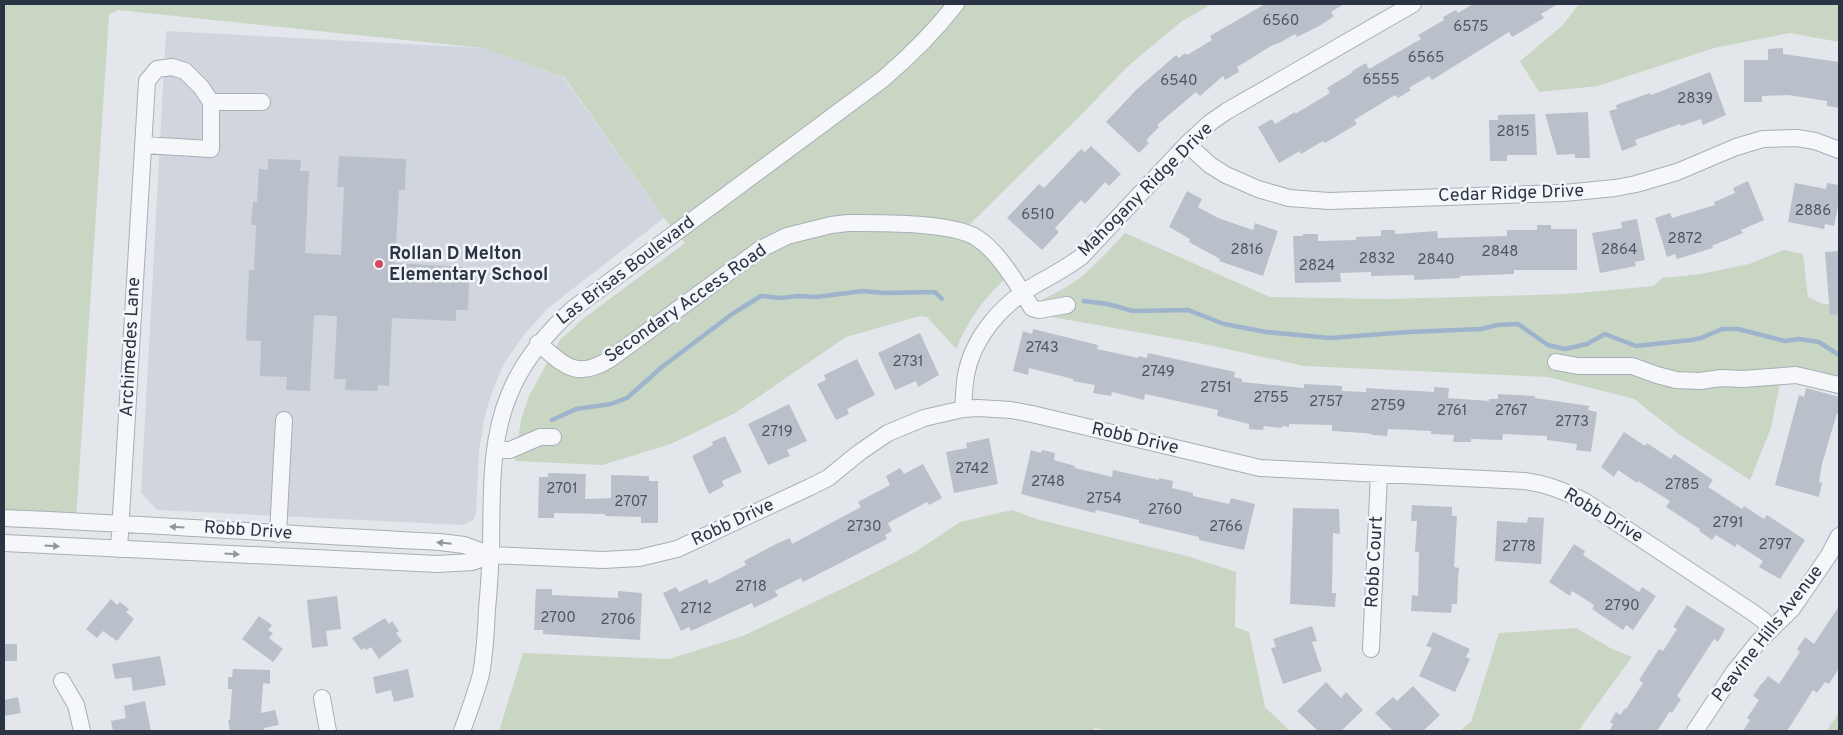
<svg xmlns="http://www.w3.org/2000/svg" width="1843" height="735" font-family="Overpass,sans-serif">
	<rect width="100%" height="100%" fill="#e3e7ec"/>
	<!-- built -->
	<path fill="#d1d6de" d="M166,31L482,48L563,77L664,218L547,309L523,336L504,364L494,387L485,415L479,452L476,514L473,520L463,525L157,510L141,493Z"/>
	<!-- green -->
	<path fill="#c9d6c4" d="M4,4H1212L1182,21L1126,68L1081,115L970,224L951,235C978,244 989,257 1004,280C983,299 967,322 956,349L927,317L920,316L846,337L735,413L671,444L602,465L515,461L521,419L529,396L559,341L584,318L685,243L664,218L564,77L482,48L118,10L109,15L76,521L4,517Z
		M1579,4H1839V42L1790,33L1714,48L1598,86L1539,92L1520,61L1562,26Z
		M1125,233L1270,297L1387,299L1567,294L1654,286L1662,278L1701,274L1749,264L1784,250L1803,254L1808,297L1823,304H1839V391L1801,382L1780,383L1771,428L1750,480L1680,435L1634,399L1548,377L1304,366L1199,343L1023,312C1040,299 1060,292 1077,280C1095,266 1110,249 1125,233Z
		M1012,510L1040,520L1187,556L1236,572L1235,627L1249,632L1265,707L1290,731H1111L1095,728L1091,731H499L523,653L669,659L743,636L852,584L915,552L960,522Z
		M1576,628L1612,649L1632,657L1578,731H1460L1471,722L1499,633Z
		M1839,713V731H1826Z"/>
	<g fill="none" stroke-linecap="round" stroke-linejoin="round">
		<!-- stream -->
		<path stroke="#9eb4cc" stroke-width="4.5" d="M1084,301L1108,304L1133,311L1188,310L1224,324L1266,332L1330,338L1408,332L1481,329L1497,325L1518,324L1548,345L1565,349L1587,344L1605,334L1636,346L1691,340L1701,338L1722,329H1738L1785,341L1799,339L1819,342L1839,355
			M552,420L576,409L611,404L627,398L662,367L732,314L761,296L781,298L798,296L816,297L863,291L884,293L935,292L942,299"/>
	</g>
	<!-- building -->
	<path fill="#bac0c9" d="M1265,4H1344L1331,12L1334,16L1321,25L1297,37L1295,34L1279,43L1273,45L1237,67L1239,72L1225,80L1223,76L1200,96L1196,92L1157,125L1159,127L1146,140L1149,143L1139,153L1106,122L1137,89L1176,55L1179,58L1185,53L1187,55L1212,40L1210,36Z
		M1473,4H1558L1541,14L1544,18L1512,37L1509,32L1432,80L1429,76L1409,88L1411,90L1398,98L1395,95L1354,120L1357,124L1325,143L1323,141L1301,154L1300,151L1279,163L1258,127L1272,119L1275,124L1295,112V114L1330,93L1327,88L1353,72L1352,71L1366,63L1369,69L1421,39L1418,35L1444,20L1443,17L1456,10L1458,13Z
		M1783,48V54L1839,62V108L1827,106V101L1788,95L1762,96V102H1744V60H1768V49Z
		M1710,72L1726,115L1703,125L1701,119L1681,126L1680,124L1635,140L1637,145L1622,151L1609,111L1617,109L1616,105L1650,93L1651,95Z
		M1588,112L1590,158H1575V154L1557,155L1545,114Z
		M1535,114L1537,155H1507V161H1490L1489,120H1498V115Z
		M1091,146L1121,174L1109,186L1105,182L1085,204L1081,200L1055,228L1059,232L1042,250L1007,218L1039,184L1044,188L1081,149L1085,152Z
		M339,156L406,159L405,190H399L395,263L463,267L462,278H469L468,310H456V321L392,318L389,386L378,385V391L345,390L346,379H334L337,316L314,315L310,391L286,390L287,377L260,376L261,341L246,340L249,270H254L256,225H251L253,202H257L259,169L268,170V159L301,160L300,171H309L305,253L341,255L344,187H337Z
		M1748,181L1764,220L1741,230L1743,233L1712,246L1713,248L1677,259L1675,254L1667,257L1655,218L1670,213L1672,218L1715,205L1714,202L1735,193L1733,188Z
		M1795,183L1826,189L1827,183L1839,185V201L1834,226L1825,224L1824,229L1788,222Z
		M1187,191L1202,199L1198,207L1218,218L1253,230L1255,223L1278,231L1263,276L1219,261L1220,259L1189,242L1190,239L1169,227Z
		M1637,219L1645,260L1635,262L1636,266L1600,273L1592,233L1622,228L1621,222Z
		M1537,225H1551V229H1577V270H1514V274L1460,276V278L1414,280V275L1371,276V272L1340,273L1341,282L1295,283L1293,236H1303V234H1318V241L1356,240V237L1381,236V230H1395V234L1437,231L1438,238L1507,236V230H1537Z
		M1839,251V314L1830,315L1825,252Z
		M1033,329L1098,345L1097,349L1138,358V356L1147,358L1148,353L1235,372L1234,377L1242,379V382L1304,388V384L1342,386V391L1366,392V388L1434,392V387L1449,388L1448,398L1489,401V399H1498V394L1535,396V398L1589,406L1588,410L1597,412L1591,452L1576,450L1577,444L1547,440V436L1503,434L1502,440L1471,439V442H1453L1454,435L1431,434V431L1388,429L1387,436L1372,435V434L1364,433L1332,431V425L1289,424V427L1282,426V428L1264,426L1263,430L1249,429V424L1217,416L1218,410L1145,394L1144,400L1112,392L1111,396L1093,393L1095,385L1073,381V379L1029,368L1028,375L1013,371L1023,331L1032,334Z
		M920,333L939,375L918,387L916,381L895,390L878,353Z
		M857,359L875,395L847,409L849,414L836,420L817,384L826,380L824,375Z
		M1806,388L1839,397V414L1837,413L1822,464L1819,482L1822,483L1819,497L1775,485L1799,395L1804,397Z
		M789,404L807,441L787,450L790,456L768,465L748,424Z
		M1624,432L1645,446L1647,443L1671,459L1674,454L1713,480L1708,487L1742,509L1744,506L1764,519L1767,515L1805,540L1780,579L1759,567L1763,561L1737,544L1735,547L1716,535L1712,540L1699,531L1700,529L1666,507L1670,501L1638,481L1637,483L1618,470L1614,477L1605,470L1601,467Z
		M725,436L742,472L722,481L724,486L709,494L692,456L713,445L712,442Z
		M989,438L998,484L954,493L946,452L967,448L966,443Z
		M1031,450L1041,453L1042,450L1055,453L1054,460L1075,466V468L1112,477L1113,470L1149,478L1159,480V478L1173,481L1172,488L1193,493V496L1229,504L1231,498L1255,504L1244,550L1199,540V537L1139,523V520L1096,510L1095,513L1021,494Z
		M923,464L942,498L929,505L927,502L888,523L892,531L885,535L887,539L803,582L801,578L775,591L778,596L754,608L752,603L691,631L689,627L681,631L663,593L676,587L679,592L707,579L709,584L746,565L744,561L776,544L790,538L792,544L861,507L858,502L890,485L886,476L900,468L904,474Z
		M548,473L586,474L585,499L611,498V475L649,476V481H658V523H641V517L605,516V514L554,513V518H538L539,477H548Z
		M1412,505L1452,507V516H1457L1454,567L1459,568L1458,579L1457,604H1452L1451,613L1411,611L1412,595L1418,596L1419,552H1415L1417,521H1411Z
		M1293,508L1339,509L1340,534L1333,533L1332,593H1336L1335,607L1290,604Z
		M1528,517L1544,518L1541,564L1495,561L1497,521L1527,523Z
		M1574,544L1585,551L1583,555L1639,592L1642,587L1656,596L1633,630L1626,625L1623,630L1592,609L1594,605L1572,591L1570,596L1549,582Z
		M536,589H552V595L618,598V591L642,593L640,640L543,634V630H534Z
		M337,596L341,629L326,631L328,646L312,648L307,600Z
		M111,599L117,605L120,602L129,609L126,612L134,619L117,641L103,631L97,638L86,629Z
		M1687,605L1725,629L1718,642L1714,639L1677,696L1681,699L1672,713L1670,711L1657,731H1609L1613,724L1610,722L1616,712L1620,715L1625,708L1626,709L1643,683L1639,680L1659,649L1663,651L1677,629L1673,627Z
		M1839,606V668L1829,684L1825,682L1817,693L1813,690L1787,731H1743L1750,720L1747,718L1759,700L1753,696L1761,684H1762L1768,676L1779,684L1800,652L1797,649L1805,637L1814,644Z
		M259,616L272,625L268,630L273,633L269,638L283,649L273,662L242,639Z
		M385,618L389,624L392,621L399,631L396,633L402,641L379,659L371,647L366,650L365,648L361,650L352,638Z
		M1312,626L1317,641L1312,642L1322,671L1283,684L1271,648L1276,647L1273,639Z
		M1433,632L1470,649L1466,657L1470,659L1455,692L1419,676L1432,648L1426,646Z
		M4,644H17V661H4Z
		M160,656L166,685L133,691L131,677L115,679L112,664Z
		M233,669L270,670V684L263,683L261,713L275,710L279,725L264,728L265,731H230L228,720H230L232,689H228V677H232Z
		M408,669L414,697L394,702L391,690L376,694L373,677Z
		M1326,682L1341,698L1346,692L1363,710L1341,731H1318L1297,711Z
		M1413,686L1440,715L1423,731H1393L1375,713L1393,697L1397,701Z
		M18,697L21,713L4,716V700Z
		M145,701L151,731H113L111,721L126,718L124,706Z"/>
	<g fill="none" stroke-linecap="round" stroke-linejoin="round">
		<defs>
			<path id="minor" d="M211,102H262
				M1187,144L1210,165L1226,175L1258,189L1289,198L1329,201L1564,193L1615,188L1636,184L1677,172L1736,147L1763,139L1797,138L1815,141L1839,150
				M538,343C565,366 577,380 610,359L759,250L787,236L831,225L848,223C879,223 953,222 977,238C1000,253 1018,286 1032,308L1039,310L1067,305
				M1556,362L1578,366H1632L1657,375L1676,380L1700,381L1721,378L1743,379L1796,375L1839,385
				M963,409C964,398 964,386 966,375C973,337 1002,304 1035,285C1051,276 1066,268 1081,257L1187,144L1211,122L1227,111L1413,4
				M495,449L510,450L540,437H553
				M4,518C149,524 295,535 440,542L464,545L491,555L603,560L639,558L677,549L810,487L828,478L860,452L888,433L924,418L963,409L978,408L1011,410L1032,414L1260,468L1525,481C1547,484 1565,491 1584,501L1752,612L1764,621L1771,630
				M278,534L284,420
				M4,543L438,564L472,562L491,555
				M119,549L147,81L157,69L172,67L185,71L201,87L211,102V149L143,145
				M1371,649L1379,474
				M62,681L76,705L82,731
				M322,698L328,731
				M462,731C469,712 476,693 481,674C485,653 486,631 487,609C489,589 490,569 491,549C492,498 489,443 509,395C523,360 546,333 574,308L883,79C910,56 934,32 956,4
				M1695,731L1734,672L1759,641L1792,609L1829,555L1839,536"/>
		</defs>
		<!-- minor casing -->
		<use href="#minor" stroke="#a8aeb6" stroke-width="18"/>
		<!-- minor -->
		<use href="#minor" stroke="#f6f7fa" stroke-width="16"/>
	</g>
	<!-- one-way arrows -->
	<defs><path id="oneway-solid" d="M-6-.8H1V-3.2L6.5 0L1 3.2V.8H-6Z" transform="scale(1.25)"/></defs>
	<g fill="#90969f">
		<use href="#oneway-solid" transform="translate(177 527) rotate(-176)"/>
		<use href="#oneway-solid" transform="translate(444 543) rotate(-174)"/>
		<use href="#oneway-solid" transform="translate(52 546) rotate(3)"/>
		<use href="#oneway-solid" transform="translate(232 554) rotate(3)"/>
	</g>
	<!-- markers -->
	<circle fill="#d1485d" stroke="#f3f6f9" stroke-width="2" cx="379" cy="264" r="5"/>
	<g text-anchor="middle" dominant-baseline="central" stroke-width="5" stroke-linejoin="round" paint-order="stroke">
		<!-- number labels -->
		<g font-size="15" fill="#4e5765">
			<text x="1281" y="21">6560</text>
			<text x="1471" y="27">6575</text>
			<text x="1426" y="58">6565</text>
			<text x="1381" y="80">6555</text>
			<text x="1179" y="81">6540</text>
			<text x="1695" y="99">2839</text>
			<text x="1513" y="132">2815</text>
			<text x="1813" y="211">2886</text>
			<text x="1038" y="215">6510</text>
			<text x="1685" y="239">2872</text>
			<text x="1247" y="250">2816</text>
			<text x="1619" y="250">2864</text>
			<text x="1500" y="252">2848</text>
			<text x="1377" y="259">2832</text>
			<text x="1436" y="260">2840</text>
			<text x="1317" y="266">2824</text>
			<text x="1042" y="348">2743</text>
			<text x="908" y="362">2731</text>
			<text x="1158" y="372">2749</text>
			<text x="1216" y="388">2751</text>
			<text x="1271" y="398">2755</text>
			<text x="1326" y="402">2757</text>
			<text x="1388" y="406">2759</text>
			<text x="1452" y="411">2761</text>
			<text x="1511" y="411">2767</text>
			<text x="1572" y="422">2773</text>
			<text x="777" y="432">2719</text>
			<text x="972" y="469">2742</text>
			<text x="1048" y="482">2748</text>
			<text x="1682" y="485">2785</text>
			<text x="562" y="489">2701</text>
			<text x="1104" y="499">2754</text>
			<text x="631" y="502">2707</text>
			<text x="1165" y="510">2760</text>
			<text x="1728" y="523">2791</text>
			<text x="864" y="527">2730</text>
			<text x="1226" y="527">2766</text>
			<text x="1775" y="545">2797</text>
			<text x="1519" y="547">2778</text>
			<text x="751" y="587">2718</text>
			<text x="1622" y="606">2790</text>
			<text x="696" y="609">2712</text>
			<text x="558" y="618">2700</text>
			<text x="618" y="620">2706</text>
		</g>
		<!-- street labels -->
		<g font-size="18" fill="#2a3444" stroke="#f3f6f9">
			<text transform="translate(1146 190) rotate(-45)">Mahogany Ridge Drive</text>
			<text transform="translate(1511 194) rotate(-2)">Cedar Ridge Drive</text>
			<text transform="translate(626 271) rotate(-37)">Las Brisas Boulevard</text>
			<text transform="translate(686 304) rotate(-35)">Secondary Access Road</text>
			<text transform="translate(131 347) rotate(-87)">Archimedes Lane</text>
			<text transform="translate(1135 439) rotate(13)">Robb Drive</text>
			<text transform="translate(1603 516) rotate(31)">Robb Drive</text>
			<text transform="translate(733 523) rotate(-25)">Robb Drive</text>
			<text transform="translate(248 531) rotate(4)">Robb Drive</text>
			<text transform="translate(1375 562) rotate(-87)">Robb Court</text>
			<text transform="translate(1768 634) rotate(-52)">Peavine Hills Avenue</text>
		</g>
		<!-- poi labels -->
		<g font-size="18" font-weight="bold" fill="#2a3444" stroke="#f3f6f9" text-anchor="start">
			<text x="389" y="254">Rollan D Melton<tspan x="389" dy="21">Elementary School</tspan></text>
		</g>
	</g>
	<!-- border -->
	<rect width="1843" height="735" fill="none" stroke="#2a3444" stroke-width="10"/>
</svg>
